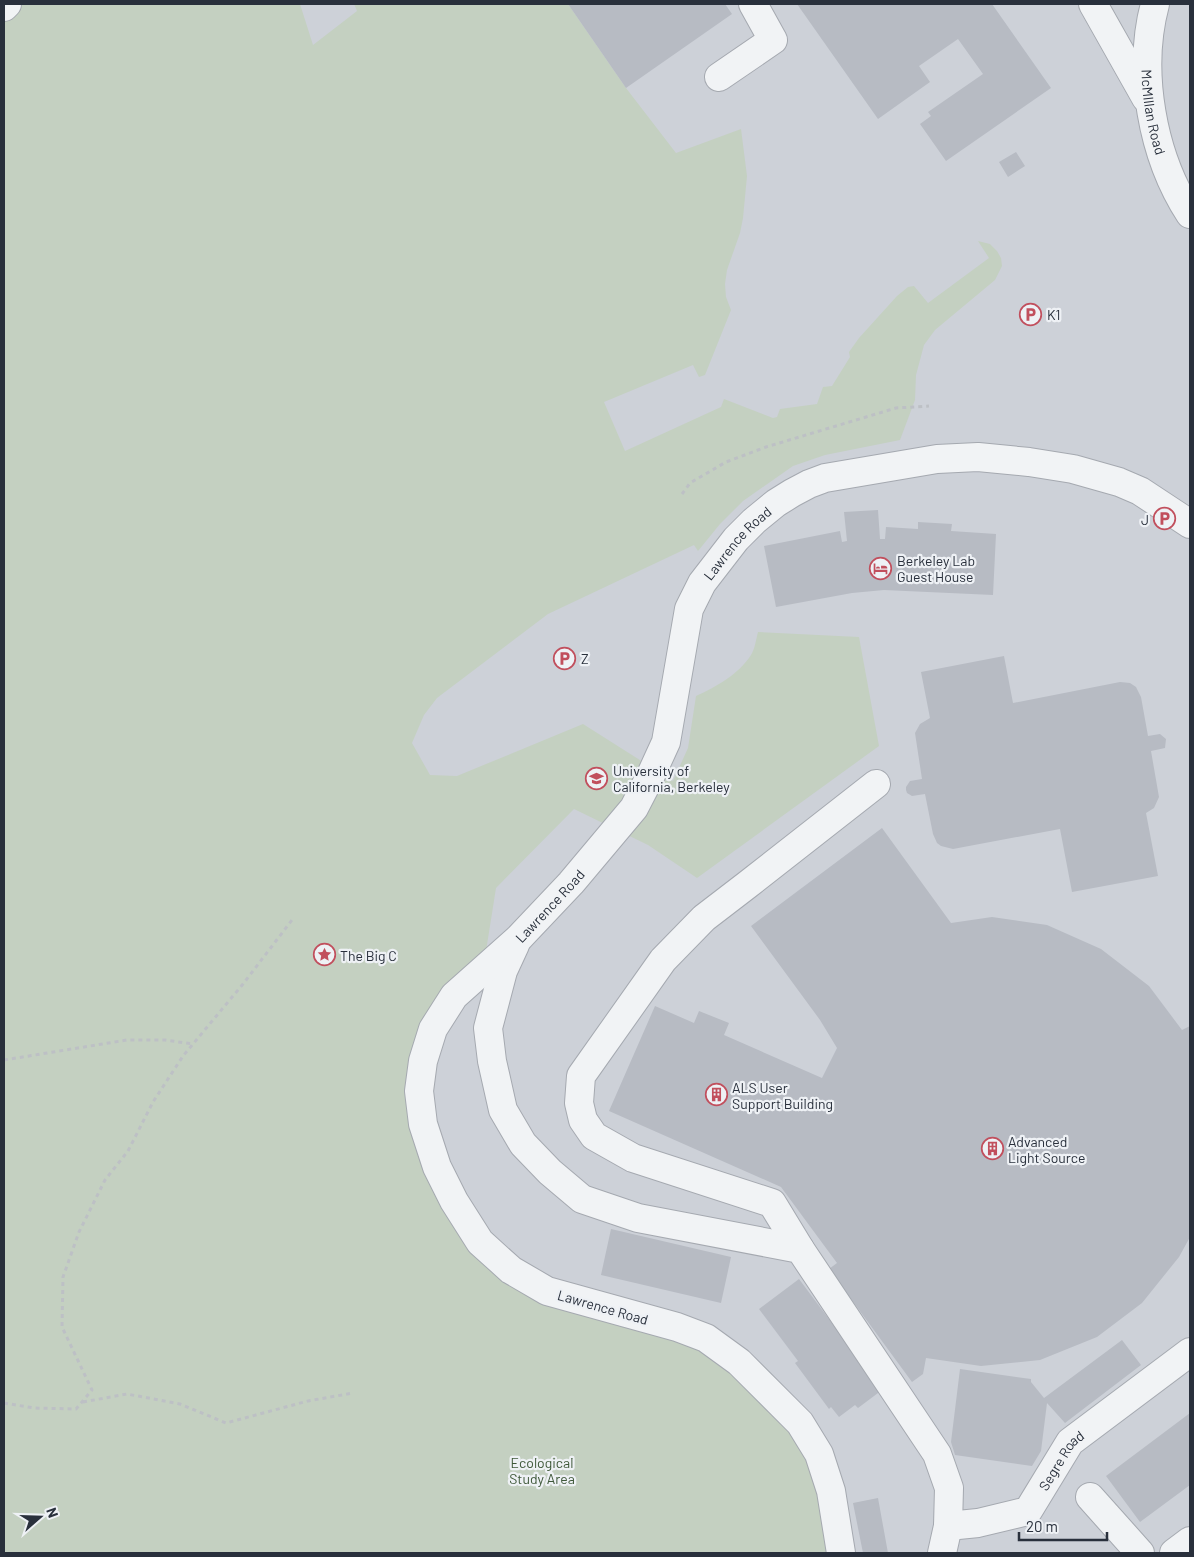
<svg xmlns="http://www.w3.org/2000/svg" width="1194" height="1557" font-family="Barlow,sans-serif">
	<rect width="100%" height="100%" fill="#dfe2e7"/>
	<!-- built -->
	<path fill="#cdd1d8" d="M4,4H1190V1553H4Z"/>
	<!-- green -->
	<path fill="#c4d0c1" d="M4,4H300L313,45L357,11L354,4H568L626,88L676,153L741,129L747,176L743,218L740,233L727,270L725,284L726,297L731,310L705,375L699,377L693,365L604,402L625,451L721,407L724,399L773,418L777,417L780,409L817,404L823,387L832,386L850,357L849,352L859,338L897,296L908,287L914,286L928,303L989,258L978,241L990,244L997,251L1001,258L1002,266L995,280L935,330L924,345L916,375L915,400L900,440L825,455L793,466L743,501L720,524L698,551L694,545L548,614L437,698L424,715L412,743L430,775L457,776L583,724L673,781L688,748L696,696C716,687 739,674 751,655C755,649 756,639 758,632L859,637L879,746L697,878L648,845L574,809L496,888L483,970L433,1029L423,1124L511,1270L677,1327L800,1423L841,1553H4Z"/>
	<!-- building -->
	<path fill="#b7bbc3" d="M568,4H725L732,14L626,88Z
		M797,4H992L1051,88L946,161L920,124L931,116L928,112L983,74L958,39L919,66L930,82L878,119Z
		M1016,152L1025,166L1008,177L999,162Z
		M878,510L880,539H885L886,527L918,529V522L952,524L951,531L996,534L993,595L884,590L852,593L776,607L764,546L840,531L842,542L847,541L844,512Z
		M1004,656L1013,703L1120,682L1130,683L1136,687L1141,697L1148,736L1160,734L1166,739L1165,748L1151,751L1159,797L1154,808L1146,813L1158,876L1072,892L1060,829L953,849L941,846L937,843L933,834L925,794L912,796L907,793L906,790V787L910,781L922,779L915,733L920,724L930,718L921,672Z
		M882,828L951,923L992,917L1047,925L1101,949L1149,986L1182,1030L1190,1026V1237L1179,1257L1142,1303L1097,1337L1040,1360L981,1366L926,1358L923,1374L912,1382L829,1269L837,1263L781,1187L609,1111L655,1006L694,1023L699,1011L729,1023L724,1035L822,1078L837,1048L820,1020L751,926Z
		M611,1229L731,1257L721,1303L601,1275Z
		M799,1279L882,1390L858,1408L855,1405L839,1417L831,1407L829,1409L795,1363L798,1361L759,1309Z
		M1122,1340L1141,1365L1065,1423L1047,1403L1041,1451L1032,1466L955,1455L951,1442L960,1369L1031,1379V1382L1044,1398Z
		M1190,1413V1485L1140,1522L1106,1476Z
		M878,1498L888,1553H863L853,1503Z"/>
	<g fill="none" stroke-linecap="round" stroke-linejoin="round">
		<defs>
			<g id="minor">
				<path d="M1093,4L1146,98"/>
				<path id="s1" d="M1155,4C1137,71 1152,156 1190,214"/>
				<path d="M4,7L7,4"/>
				<path d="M719,77L773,40L753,4"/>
				<path d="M515,945L503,971L488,1028L492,1061L503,1110L523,1144L550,1172L582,1199L638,1218L800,1249L937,1454L949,1488L948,1526"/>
				<path d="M800,1249L772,1203L633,1158L594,1136L583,1120L579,1103L581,1076L663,960L704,918L747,885L876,784"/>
				<path d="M1090,1497L1140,1553"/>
				<path id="s2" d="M841,1553L831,1491L819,1454L800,1423L739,1362L706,1338L677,1327L547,1291L511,1270L480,1242L454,1201L437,1167L423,1124L419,1091L423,1061L433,1029L454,996L518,939L571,883L634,808L650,777L666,742L689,609L702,583L736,539L754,521L776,503L792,493L809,484L825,478L937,459L978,457L1029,462L1073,469L1119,482L1140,491L1190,524"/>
				<path id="s3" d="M942,1553L948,1526L978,1523L1028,1511L1070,1442L1190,1352"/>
				<path d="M1174,1553L1190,1541"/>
			</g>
		</defs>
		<!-- minor casing -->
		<use href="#minor" stroke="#a5a9b0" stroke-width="30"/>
		<!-- path -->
		<path stroke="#bdc0c5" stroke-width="3" stroke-dasharray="4 4" stroke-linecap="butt" d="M682,494L690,483L726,462L766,447L896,408L929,406
			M4,1060L127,1040H165L193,1044
			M83,1402L127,1394L180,1404L226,1423L308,1401L353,1393
			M4,1403L34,1408L76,1409L92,1390L62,1327L63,1277L79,1232L105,1180L128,1151L153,1102L183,1056L243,984L292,920"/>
		<!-- minor -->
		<use href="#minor" stroke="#f1f3f5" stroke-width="28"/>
	</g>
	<!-- icons -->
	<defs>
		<symbol id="parking-ring" viewBox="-11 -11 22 22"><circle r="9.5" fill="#eef1f5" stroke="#c14f5d" stroke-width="1.5"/><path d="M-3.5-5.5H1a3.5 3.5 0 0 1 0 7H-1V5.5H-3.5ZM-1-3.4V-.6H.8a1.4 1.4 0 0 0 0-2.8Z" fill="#c14f5d"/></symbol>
		<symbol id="hotel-ring" viewBox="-11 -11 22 22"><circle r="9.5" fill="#eef1f5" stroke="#c14f5d" stroke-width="1.5"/><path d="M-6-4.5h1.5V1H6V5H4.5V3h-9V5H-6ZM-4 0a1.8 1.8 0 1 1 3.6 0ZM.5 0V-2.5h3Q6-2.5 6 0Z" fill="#c14f5d"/></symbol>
		<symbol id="university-ring" viewBox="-11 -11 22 22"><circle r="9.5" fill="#eef1f5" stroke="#c14f5d" stroke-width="1.5"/><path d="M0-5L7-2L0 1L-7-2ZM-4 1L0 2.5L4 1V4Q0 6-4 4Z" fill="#c14f5d"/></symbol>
		<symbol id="sight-ring" viewBox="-11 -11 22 22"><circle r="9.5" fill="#eef1f5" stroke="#c14f5d" stroke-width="1.5"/><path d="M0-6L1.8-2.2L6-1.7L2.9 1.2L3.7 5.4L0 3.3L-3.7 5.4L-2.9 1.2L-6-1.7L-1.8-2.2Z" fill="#c14f5d"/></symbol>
		<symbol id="building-ring" viewBox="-11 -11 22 22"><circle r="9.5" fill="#eef1f5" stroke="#c14f5d" stroke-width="1.5"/><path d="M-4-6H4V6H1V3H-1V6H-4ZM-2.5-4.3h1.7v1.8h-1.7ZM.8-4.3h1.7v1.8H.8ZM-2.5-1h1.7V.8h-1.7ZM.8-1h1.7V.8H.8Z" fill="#c14f5d"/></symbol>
	</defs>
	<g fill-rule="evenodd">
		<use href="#parking-ring" x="1018" y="302" width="25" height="25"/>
		<use href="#parking-ring" x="1152" y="506" width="25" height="25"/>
		<use href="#hotel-ring" x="868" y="556" width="25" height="25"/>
		<use href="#parking-ring" x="552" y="646" width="25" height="25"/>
		<use href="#university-ring" x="584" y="766" width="25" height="25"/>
		<use href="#sight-ring" x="312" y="942" width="25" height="25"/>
		<use href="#building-ring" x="704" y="1082" width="25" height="25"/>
		<use href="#building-ring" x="980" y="1136" width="25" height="25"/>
	</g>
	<g text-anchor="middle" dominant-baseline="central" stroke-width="4.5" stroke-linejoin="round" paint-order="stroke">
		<!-- street labels -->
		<g font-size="14" fill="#29303c" stroke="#eef1f5">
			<text stroke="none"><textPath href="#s1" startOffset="109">McMIllan Road</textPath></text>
			<text stroke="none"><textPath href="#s2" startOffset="1334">Lawrence Road</textPath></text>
			<text stroke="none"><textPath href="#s2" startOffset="914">Lawrence Road</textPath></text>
			<text transform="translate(603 1307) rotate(16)">Lawrence Road</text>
			<text stroke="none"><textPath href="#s3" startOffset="170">Segre Road</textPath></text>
		</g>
		<!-- poi labels -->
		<g font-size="14" fill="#29303c" stroke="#eef1f5" text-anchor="start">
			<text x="1047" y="314">K1</text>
			<text x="1149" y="519" text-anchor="end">J</text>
			<text x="897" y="560">Berkeley Lab<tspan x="897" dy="16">Guest House</tspan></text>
			<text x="581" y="658">Z</text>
			<text x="613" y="770">University of<tspan x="613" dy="16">California, Berkeley</tspan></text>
			<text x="340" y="955">The Big C</text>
			<text x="732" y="1087">ALS User<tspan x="732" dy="16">Support Building</tspan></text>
			<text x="1008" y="1141">Advanced<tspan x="1008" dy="16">Light Source</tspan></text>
		</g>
		<!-- park labels -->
		<g font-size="14" fill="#3d5738" stroke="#eef1f5">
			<text x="542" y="1462">Ecological<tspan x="542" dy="16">Study Area</tspan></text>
		</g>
	</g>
	<!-- border -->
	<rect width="1194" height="1557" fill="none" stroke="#29303c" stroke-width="10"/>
	<!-- north arrow -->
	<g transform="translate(40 1517) rotate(70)" stroke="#eef1f5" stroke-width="4" paint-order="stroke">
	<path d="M0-4L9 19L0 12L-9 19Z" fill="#29303c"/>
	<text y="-8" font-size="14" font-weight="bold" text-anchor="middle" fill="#29303c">N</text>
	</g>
	<!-- scale -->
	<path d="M1019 1532v8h88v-8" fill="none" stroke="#29303c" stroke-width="2.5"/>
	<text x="1026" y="1532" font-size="15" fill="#29303c" stroke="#eef1f5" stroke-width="4" paint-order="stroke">20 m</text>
</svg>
